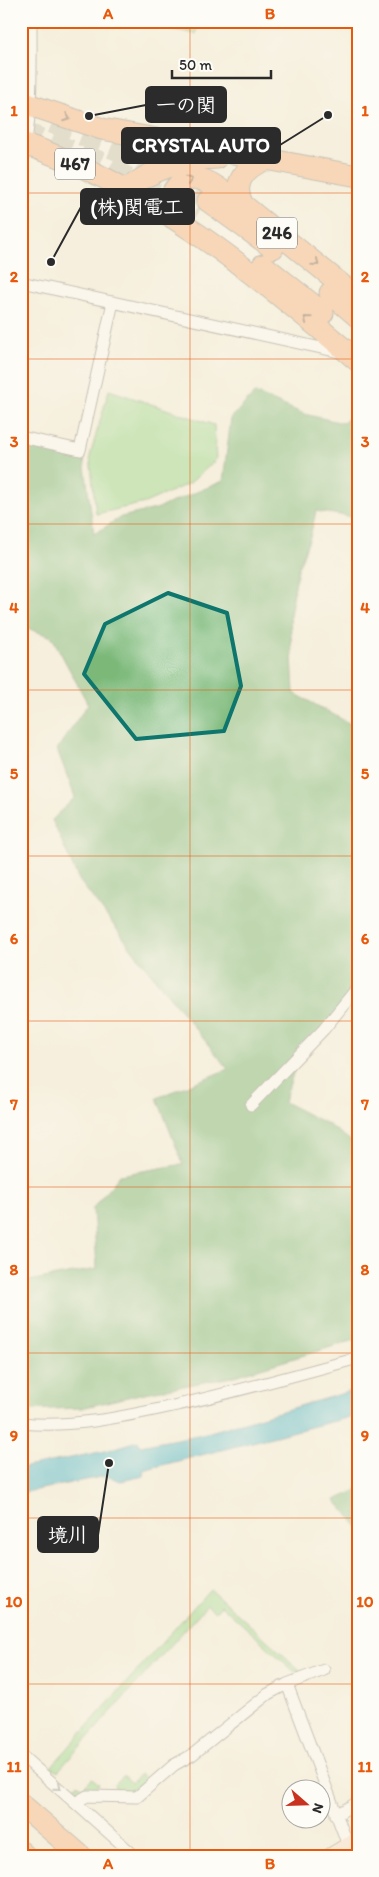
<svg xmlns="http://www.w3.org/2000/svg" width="379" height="1877" font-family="Itim,'Klee One',sans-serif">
	<rect width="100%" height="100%" fill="#fdfcf7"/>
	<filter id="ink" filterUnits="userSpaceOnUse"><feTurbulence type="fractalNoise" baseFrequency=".02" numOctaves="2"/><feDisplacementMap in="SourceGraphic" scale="10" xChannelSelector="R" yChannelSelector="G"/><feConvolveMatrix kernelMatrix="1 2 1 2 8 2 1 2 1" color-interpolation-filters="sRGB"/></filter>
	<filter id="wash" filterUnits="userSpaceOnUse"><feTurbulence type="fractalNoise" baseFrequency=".0096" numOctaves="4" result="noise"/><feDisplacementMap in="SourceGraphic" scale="20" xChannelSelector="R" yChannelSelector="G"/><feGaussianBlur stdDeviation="1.12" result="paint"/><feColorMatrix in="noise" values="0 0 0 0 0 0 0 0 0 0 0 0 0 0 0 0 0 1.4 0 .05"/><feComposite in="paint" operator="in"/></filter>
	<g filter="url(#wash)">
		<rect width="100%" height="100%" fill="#f6efdd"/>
		<!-- green -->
		<path fill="#9bd98e" stroke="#63825c" d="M129,21H198L196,34Z
			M109,390L214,425L216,460L190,483L145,503L96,514L90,456Z
			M210,1589L300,1670L295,1672L221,1605L215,1612L207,1605L58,1771L51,1767Z
			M140,1774L147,1781L134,1792L116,1790L114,1785L124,1775L131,1783Z
			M92,1778L99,1784L93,1791L80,1792L75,1787L78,1783L83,1787Z"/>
		<!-- forest -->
		<path fill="#7cb979" stroke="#547252" d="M255,393L304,414L343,423L358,410V518L316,511L310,537L298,569L290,615L294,693L358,728V986L298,1058L284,1102L329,1125L358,1146V1339L231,1377L140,1394L82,1408L21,1410V1282L97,1269L93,1208L120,1175L183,1164L157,1098L228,1069L148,970L79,880L52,820L75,797L57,749L88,704L52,637L21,626V444L83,452L94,534L121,517L156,509L223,481L231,418Z
			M358,1490V1527L335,1500Z"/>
		<!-- water -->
		<path fill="#50b9cd" stroke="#3e727c" d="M358,1389V1415L143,1470L144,1476L121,1481L106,1476L21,1493V1468L105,1451L138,1441L140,1446L203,1434Z"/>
	</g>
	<g filter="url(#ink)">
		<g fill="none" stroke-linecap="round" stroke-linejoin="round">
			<!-- highway-tunnel -->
			<path stroke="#cdc8b9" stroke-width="21" stroke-dasharray="21 11" stroke-linecap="butt" d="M52,123L138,159L208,201
				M21,131L99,161L196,217"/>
			<defs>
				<path id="street" d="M21,165C33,118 31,70 31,21
					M21,282L344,353
					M21,437L80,450L113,302
					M251,1105L324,1029L358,987
					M21,1423C72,1428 123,1417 173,1406C235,1392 296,1375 358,1358
					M287,1684L348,1845
					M21,1755L135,1856
					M75,1803L87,1796L137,1797L174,1765L192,1755L268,1694L287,1684L324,1670
					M336,1815L358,1802"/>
				<path id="secondary" d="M331,1856L358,1840"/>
				<path id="highway" d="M21,102L102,129L358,176
					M21,143C146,183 260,277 358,361
					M265,160C245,167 231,184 243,205L358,298
					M127,189C153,169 184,159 217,158
					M208,201L273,248
					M173,218C169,207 168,198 175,189C195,160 229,197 247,210
					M263,265L323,313
					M330,293L358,317
					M21,1804L81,1856
					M21,1852L25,1856"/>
			</defs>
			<!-- street casing -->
			<use href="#street" stroke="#908d84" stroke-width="13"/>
			<!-- secondary casing -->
			<use href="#secondary" stroke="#908d84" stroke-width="18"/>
			<!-- highway casing -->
			<use href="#highway" stroke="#908d84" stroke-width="23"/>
			<!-- street -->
			<use href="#street" stroke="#fff" stroke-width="11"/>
			<!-- secondary -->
			<use href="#secondary" stroke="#fde4d1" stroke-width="16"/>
			<!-- highway -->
			<use href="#highway" stroke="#fbbb8c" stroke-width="21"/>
		</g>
		<!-- one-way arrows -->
		<defs><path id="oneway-chevron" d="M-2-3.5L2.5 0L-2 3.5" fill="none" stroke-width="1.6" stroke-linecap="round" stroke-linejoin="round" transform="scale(1.25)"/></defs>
		<g stroke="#896c57">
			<use href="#oneway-chevron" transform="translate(67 118) rotate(20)"/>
			<use href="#oneway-chevron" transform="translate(189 180) rotate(-17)"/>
			<use href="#oneway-chevron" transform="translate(316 263) rotate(40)"/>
			<use href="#oneway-chevron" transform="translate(307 319) rotate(-141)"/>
		</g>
		<use stroke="#a0a0a0" href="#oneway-chevron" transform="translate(58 1787) rotate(41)"/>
	</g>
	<!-- marked area -->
	<path d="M0 0H379V1877H0ZM168,593L227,613L241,686L224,731L136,739L84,674L105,624Z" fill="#f6efdd" fill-opacity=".55" fill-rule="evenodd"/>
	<path fill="none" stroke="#0f766e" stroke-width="4" stroke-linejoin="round" d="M168,593L227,613L241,686L224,731L136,739L84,674L105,624Z"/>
	<!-- grid -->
	<path fill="none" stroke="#e8590c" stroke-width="1" stroke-opacity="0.55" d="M190,21V1856M21,193H358M21,359H358M21,524H358M21,690H358M21,856H358M21,1021H358M21,1187H358M21,1353H358M21,1518H358M21,1684H358"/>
	<g text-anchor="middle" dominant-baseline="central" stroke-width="4" stroke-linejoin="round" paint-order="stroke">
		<!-- shield labels -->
		<g fill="#fdfcf7" stroke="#6a6a68" stroke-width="1">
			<rect x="55" y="148.5" width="40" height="31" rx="4"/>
			<rect x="257" y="217.5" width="40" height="31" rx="4"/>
		</g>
		<g font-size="18" font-weight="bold" fill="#2b2b2b">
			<text x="75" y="164">467</text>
			<text x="277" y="233">246</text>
		</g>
	</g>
	<!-- callouts -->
	<path fill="none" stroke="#2b2b2b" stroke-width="2" d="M89 116L146 105M328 115L280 145M51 262L81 207M109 1463L98 1535"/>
	<g fill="#2b2b2b" stroke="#fdfcf7" stroke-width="2">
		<circle cx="89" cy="116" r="5"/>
		<circle cx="328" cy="115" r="5"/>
		<circle cx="51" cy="262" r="5"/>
		<circle cx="109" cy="1463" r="5"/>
	</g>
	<g fill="#2b2b2b" stroke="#2b2b2b" stroke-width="2">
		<rect x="146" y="87" width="80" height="35" rx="5"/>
		<rect x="122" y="128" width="158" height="35" rx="5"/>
		<rect x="81" y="189" width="113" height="35" rx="5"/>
		<rect x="38" y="1517" width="60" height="35" rx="5"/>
	</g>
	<g font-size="20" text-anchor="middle" font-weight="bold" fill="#fff">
		<text x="186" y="112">一の関</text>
		<text x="201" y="152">CRYSTAL AUTO</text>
		<text x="137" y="214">(株)関電工</text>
		<text x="68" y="1542">境川</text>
	</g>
	<!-- margin -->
	<rect width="379" height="1877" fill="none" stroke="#fdfcf7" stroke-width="55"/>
	<!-- north arrow -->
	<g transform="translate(306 1804) rotate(110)"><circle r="24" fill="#fdfcf7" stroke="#a9a8a5"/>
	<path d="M0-4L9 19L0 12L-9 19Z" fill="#c8321e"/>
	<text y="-8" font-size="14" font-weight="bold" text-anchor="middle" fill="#2b2b2b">N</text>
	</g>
	<!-- scale -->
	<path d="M172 70v8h99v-8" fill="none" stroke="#2b2b2b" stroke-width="2.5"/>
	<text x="179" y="70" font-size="15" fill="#2b2b2b" stroke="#fdfcf7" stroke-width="4" paint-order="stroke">50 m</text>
	<rect x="28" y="28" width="324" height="1822" fill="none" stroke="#e8590c" stroke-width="2"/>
	<g font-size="16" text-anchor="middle" font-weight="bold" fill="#e8590c">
		<text x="108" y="19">A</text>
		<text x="270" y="19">B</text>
		<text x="14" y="116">1</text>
		<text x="365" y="116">1</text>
		<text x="14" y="282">2</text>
		<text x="365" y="282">2</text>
		<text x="14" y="447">3</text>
		<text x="365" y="447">3</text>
		<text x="14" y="613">4</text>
		<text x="365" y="613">4</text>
		<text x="14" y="779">5</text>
		<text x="365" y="779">5</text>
		<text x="14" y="944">6</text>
		<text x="365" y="944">6</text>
		<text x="14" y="1110">7</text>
		<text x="365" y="1110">7</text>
		<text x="14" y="1275">8</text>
		<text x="365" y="1275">8</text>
		<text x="14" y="1441">9</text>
		<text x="365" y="1441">9</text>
		<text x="14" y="1607">10</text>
		<text x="365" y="1607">10</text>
		<text x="14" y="1772">11</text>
		<text x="365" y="1772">11</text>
		<text x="108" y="1869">A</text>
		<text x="270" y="1869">B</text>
	</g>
</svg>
